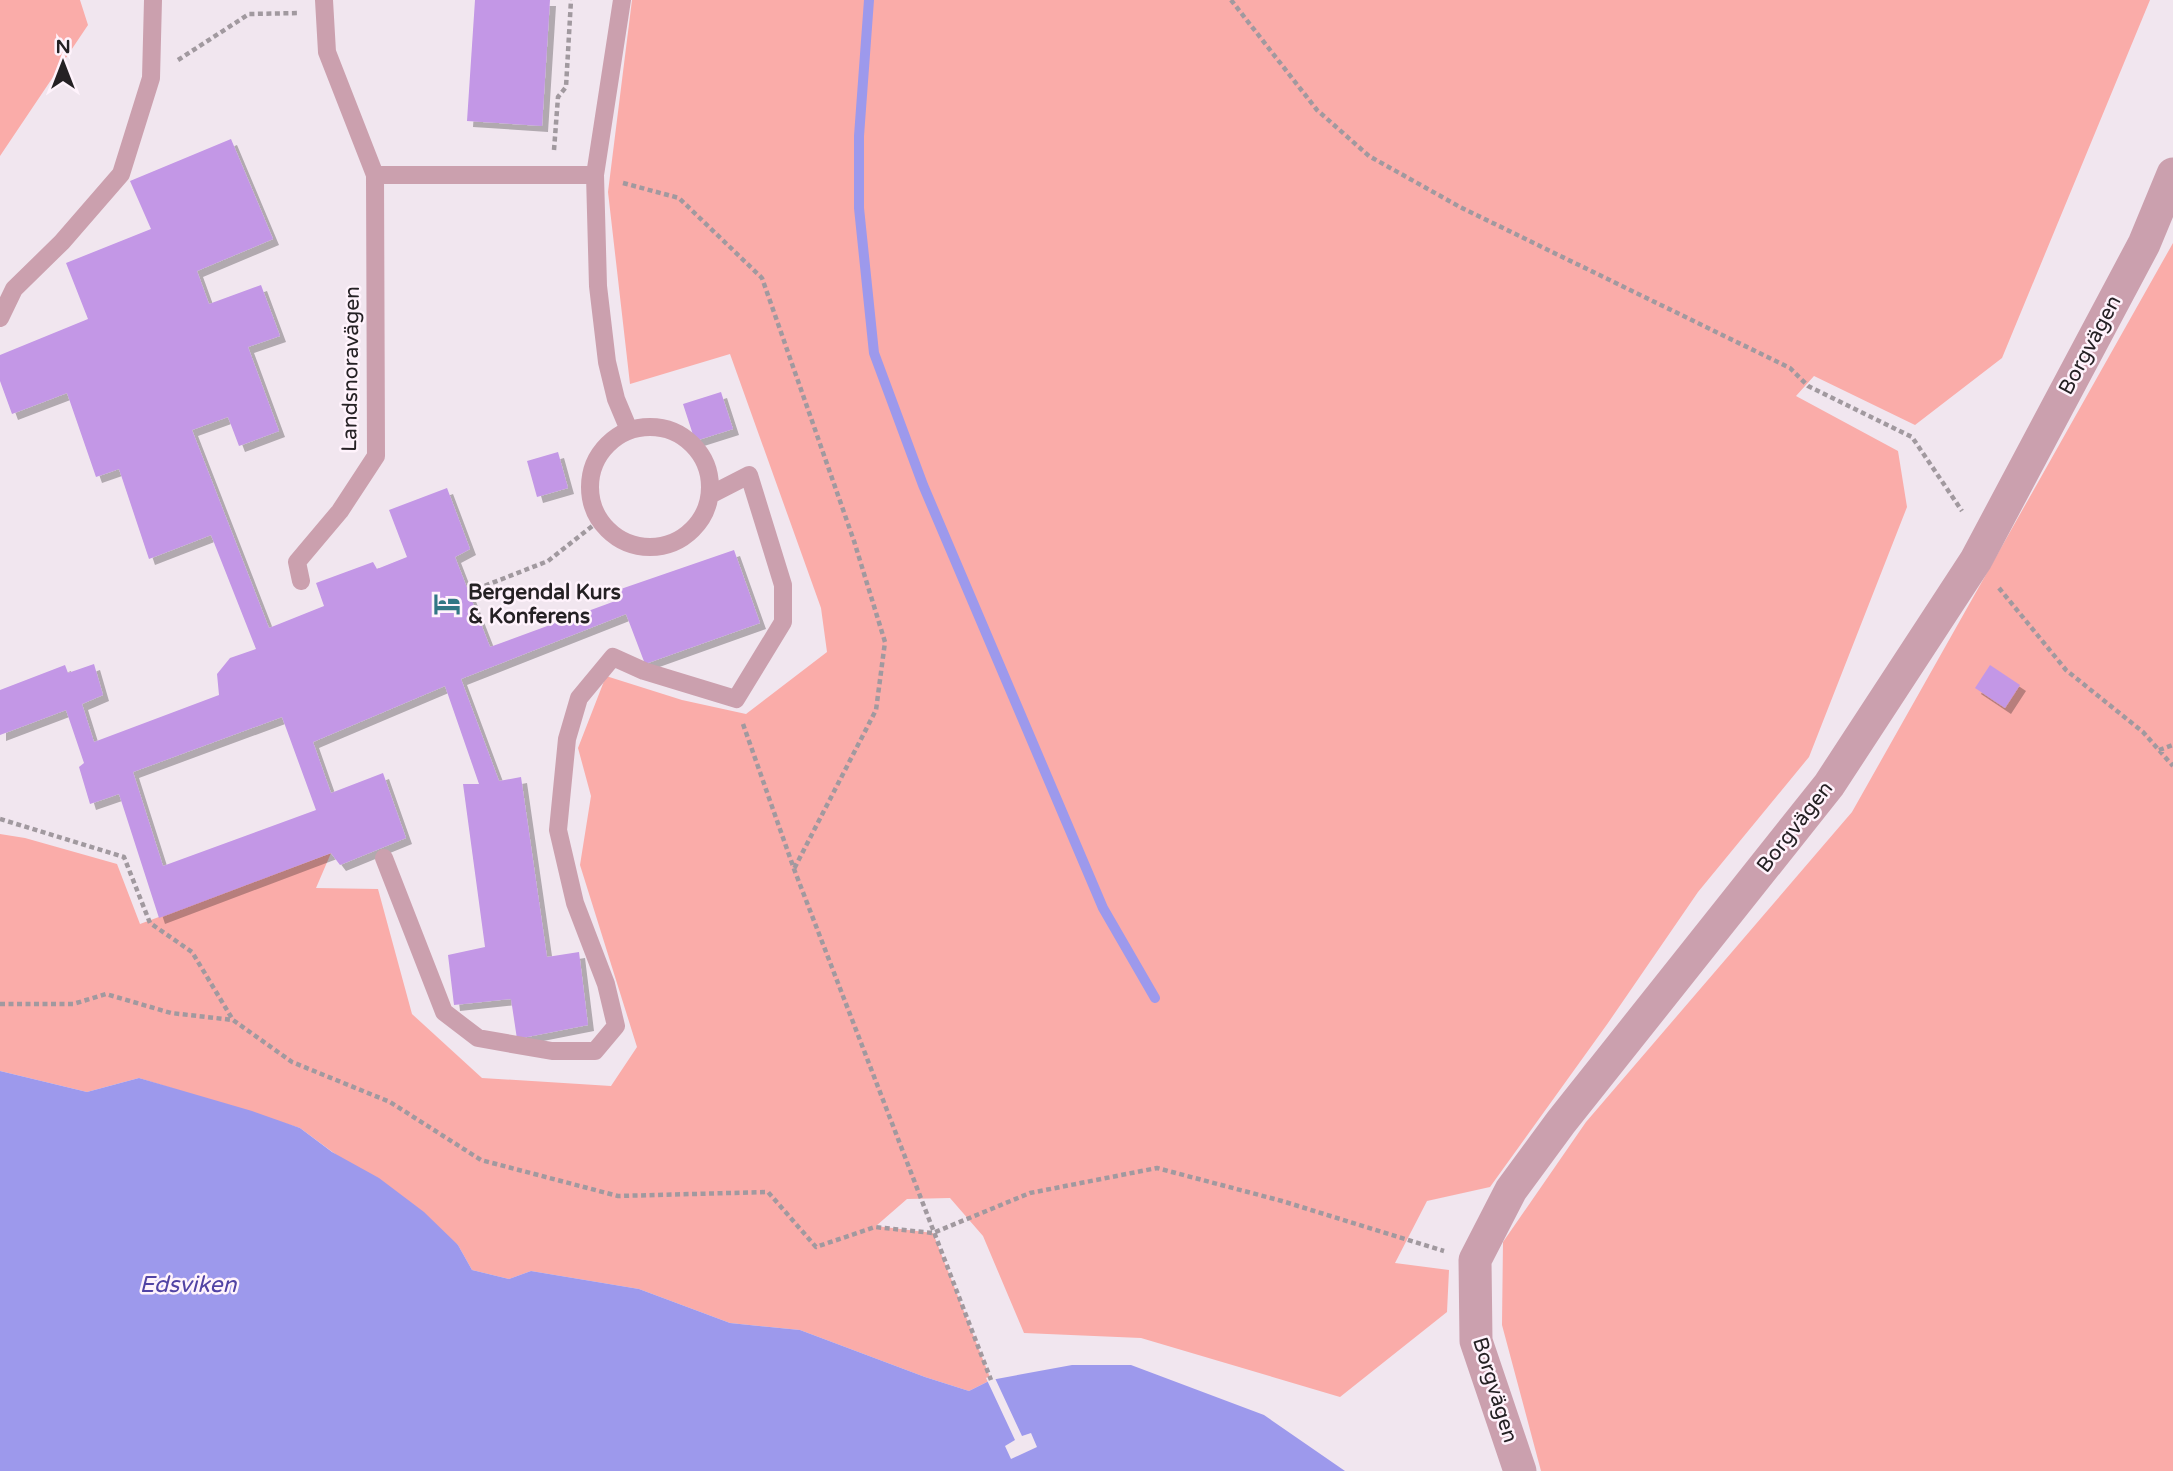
<svg xmlns="http://www.w3.org/2000/svg" width="2173" height="1471" font-family="'Varela Round',sans-serif">
	<defs>
		<filter id="shadow"><feDropShadow dx="6" dy="6" stdDeviation="0" flood-color="#0004"/></filter>
	</defs>
	<rect width="100%" height="100%" fill="#f1e6ef"/>
	<!-- green -->
	<path fill="#faaca9" d="M0,0H80L88,25L0,156Z
		M632,0H2150L2002,358L1915,425L1814,376L1796,396L1898,451L1907,507L1809,757L1698,892L1608,1023L1490,1187L1427,1201L1395,1263L1449,1270L1447,1312L1340,1397L1141,1338L1024,1333L983,1236L950,1198L907,1199L876,1226L933,1233L991,1380L969,1391L925,1377L800,1330L730,1323L639,1289L531,1271L509,1279L472,1270L458,1245L300,1128L139,1078L87,1092L0,1071V834L25,838L117,864L140,924L331,853L316,888L378,889L412,1014L482,1078L611,1086L637,1047L580,865L591,796L578,748L606,676L682,700L746,714L827,652L821,608L730,354L630,384L608,192Z
		M2173,243V1471H1541L1502,1325L1503,1242L1586,1122L1852,812Z"/>
	<!-- water -->
	<path fill="#9d99ec" d="M0,1071L87,1092L139,1078L252,1111L300,1128L332,1152L379,1178L424,1212L458,1245L472,1270L509,1279L531,1271L639,1289L730,1323L800,1330L925,1377L969,1391L991,1380L1072,1365H1131L1264,1415L1345,1471H0Z"/>
	<!-- pier -->
	<path fill="#f1e6ef" d="M990,1376H994L1022,1436L1031,1433L1037,1447L1011,1459L1005,1446L1015,1440L986,1378Z"/>
	<g fill="none" stroke-linecap="round" stroke-linejoin="round">
		<!-- stream -->
		<path stroke="#9d99ec" stroke-width="10" d="M869,0L859,136V208L874,353L923,485L1103,908L1155,998"/>
	</g>
	<!-- building -->
	<path fill="#c397e6" fill-rule="evenodd" filter="url(#shadow)" d="M475,0H550L542,126L467,121Z
		M231,139L273,239L197,271L209,304L261,285L280,336L248,347L279,431L239,446L228,417L192,430L269,628L324,606L316,583L373,562L377,569L407,557L389,510L447,488L470,549L455,557L490,647L618,600L615,591L734,550L760,623L645,664L626,614L461,679L499,781L521,777L547,957L579,952L588,1025L517,1039L511,999L454,1005L448,955L485,947L463,784H479L445,686L313,742L331,793L383,773L406,838L340,865L331,853L159,918L119,794L90,804L79,767L84,763L66,710L0,735V690L65,665L68,673L94,664L103,695L82,704L94,742L219,695L217,674L230,658L256,649L211,535L149,559L119,469L96,477L67,393L12,414L0,381V355L88,319L66,263L151,229L130,181ZM282,717L316,810L163,866L133,772Z
		M721,392L733,429L695,441L683,404Z
		M558,452L568,488L537,497L527,461Z
		M1990,665L2020,685L2005,708L1975,688Z"/>
	<g fill="none" stroke-linecap="round" stroke-linejoin="round">
		<!-- path -->
		<path stroke="#a1999f" stroke-width="4.5" stroke-dasharray="5 3.5" stroke-linecap="butt" d="M1231,0L1317,110L1369,156L1460,207L1790,368L1808,386L1912,437L1962,511
			M178,60L249,14L299,13
			M554,150L558,97L566,87L571,0
			M623,183L679,198L762,278L854,541L885,642L876,710L794,869
			M1999,588L2066,670L2143,732L2173,766
			M469,592L548,561L600,520
			M743,724L794,869L991,1380
			M2159,750L2173,745
			M0,819L124,857L150,923L192,952L233,1020
			M0,1004H73L106,994L171,1013L233,1020L292,1062L390,1102L481,1160L618,1196L768,1192L816,1247L875,1227L933,1233L1030,1193L1157,1168L1282,1201L1444,1251"/>
		<!-- lane -->
		<path stroke="#cba0ae" stroke-width="18" d="M622,0L595,175L598,286L607,362L616,399L629,430
			M375,175H595
			M0,318L14,289L62,242L121,174L151,78L153,0
			M590 487a60 60 0 1 1 120 0a60 60 0 1 1-120 0Z
			M301,581L297,562L340,511L376,456L375,175L327,52L324,0
			M384,858L444,1012L478,1038L552,1051H595L616,1026L606,984L575,903L558,830L567,739L579,698L613,657L644,671L736,699L783,622V585L749,475L710,495"/>
		<!-- street -->
		<path stroke="#cba0ae" stroke-width="33" d="M1520,1471L1476,1341L1475,1260L1511,1190L1561,1122L1829,785L1976,560L2144,244L2173,174"/>
	</g>
	<!-- icons -->
	<defs>
		<symbol id="hotel-bare" viewBox="-9 -9 18 18"><path d="M-6-4.5h1.5V1H6V5H4.5V3h-9V5H-6ZM-4 0a1.8 1.8 0 1 1 3.6 0ZM.5 0V-2.5h3Q6-2.5 6 0Z" fill="#327785" stroke="#fff3fc" stroke-width="2.5" paint-order="stroke"/></symbol>
	</defs>
	<g fill-rule="evenodd">
		<use href="#hotel-bare" x="428" y="585" width="38" height="38"/>
	</g>
	<g text-anchor="middle" dominant-baseline="central" stroke-width="5" stroke-linejoin="round" paint-order="stroke">
		<!-- street labels -->
		<g font-size="21" fill="#252124" stroke="#fff3fc">
			<text transform="translate(2090 345) rotate(-62)">Borgvägen</text>
			<text transform="translate(351 369) rotate(-89)">Landsnoravägen</text>
			<text transform="translate(1795 827) rotate(-52)">Borgvägen</text>
			<text transform="translate(1495 1390) rotate(73)">Borgvägen</text>
		</g>
		<!-- poi labels -->
		<g font-size="21" font-weight="bold" fill="#252124" stroke="#fff3fc" text-anchor="start">
			<text x="468" y="592">Bergendal Kurs<tspan x="468" dy="24">&amp; Konferens</tspan></text>
		</g>
		<!-- water labels -->
		<g font-size="23" font-style="italic" fill="#5143a4" stroke="#fff3fc">
			<text x="188" y="1285">Edsviken</text>
		</g>
	</g>
	<!-- north arrow -->
	<g transform="translate(63 63)" stroke="#fff3fc" stroke-width="5" paint-order="stroke">
	<path d="M0-5L12 26L0 18L-12 26Z" fill="#252124"/>
	<text y="-10" font-size="19" font-weight="bold" text-anchor="middle" fill="#252124">N</text>
	</g>
</svg>
